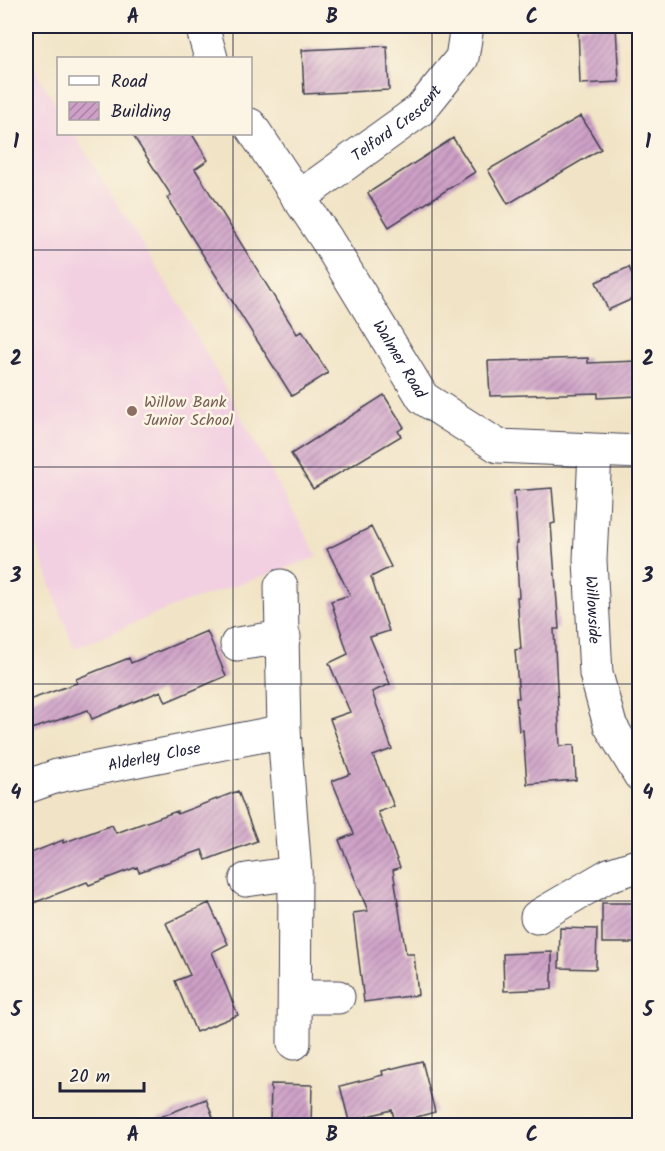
<svg xmlns="http://www.w3.org/2000/svg" width="665" height="1151" font-family="Kalam,sans-serif">
	<defs>
		<pattern id="building-hatch" width="6" height="6" patternUnits="userSpaceOnUse" patternTransform="scale(1.5)"><rect width="6" height="6" fill="#cea0c7"/><path d="M-1 1l2-2M0 6l6-6M5 7l2-2" fill="none" stroke="#a782a3"/></pattern>
	</defs>
	<rect width="100%" height="100%" fill="#fcf5e5"/>
	<filter id="ink" filterUnits="userSpaceOnUse"><feTurbulence type="fractalNoise" baseFrequency=".0167" numOctaves="2"/><feDisplacementMap in="SourceGraphic" scale="12" xChannelSelector="R" yChannelSelector="G"/><feConvolveMatrix kernelMatrix="1 2 1 2 8 2 1 2 1" color-interpolation-filters="sRGB"/></filter>
	<filter id="wash" filterUnits="userSpaceOnUse"><feTurbulence type="fractalNoise" baseFrequency=".008" numOctaves="4" result="noise"/><feDisplacementMap in="SourceGraphic" scale="24" xChannelSelector="R" yChannelSelector="G"/><feGaussianBlur stdDeviation="1.35" result="paint"/><feColorMatrix in="noise" values="0 0 0 0 0 0 0 0 0 0 0 0 0 0 0 0 0 1.4 0 .05"/><feComposite in="paint" operator="in"/></filter>
	<g filter="url(#wash)">
		<rect width="100%" height="100%" fill="#f1e4c6"/>
		<!-- built -->
		<path fill="#f2cfe1" d="M26,55L58,108V134H74L179,304L318,557L175,606L74,649L26,517Z"/>
		<g id="blocks">
			<!-- building -->
			<path fill="url(#building-hatch)" d="M578,26H616L619,82L580,84Z
				M387,46L389,90L304,94L302,50Z
				M581,116L601,149L508,204L488,170Z
				M132,134H192L208,160L195,169L297,334L302,331L328,373L292,396L167,198L171,195Z
				M453,138L475,172L389,227L368,193Z
				M629,267L639,291V296L608,310L596,282Z
				M588,358V363L637,361L638,396L598,398V393L490,396L488,361Z
				M384,395L404,427L398,431L401,436L313,489L291,454Z
				M552,488L555,523L551,524L559,629H554L560,746L574,745L576,780L527,784L523,730L519,731L516,698H519L515,650L521,649L517,597H519L516,543H518L514,491Z
				M371,527L391,567L371,577L389,631L370,637L390,684L372,692L392,749L373,756L394,806L378,812L400,867L393,870L406,954H414L418,995L364,1002L353,913L368,911L339,840L354,834L332,781L350,774L330,719L350,712L329,663L348,654L331,601L350,595L327,549Z
				M207,631L226,676L166,702L161,691L92,719L88,710L26,731V701L77,683L76,679L129,658L131,663Z
				M238,791L257,841L206,860L202,850L139,872L137,867L89,885L87,882L26,906V855L63,840V843L112,825L116,833L177,811V814Z
				M209,903L228,944L212,952L238,1015L196,1032L175,981L190,975L166,923Z
				M602,903H639V943H602Z
				M560,928L597,929L596,969L559,968Z
				M552,952V989L504,991L503,954Z
				M422,1061L435,1112L395,1123L392,1110L349,1121L340,1086L383,1075L382,1071Z
				M271,1084L312,1085L311,1125H270Z
				M206,1099L216,1125H142V1124Z"/>
		</g>
	</g>
	<g filter="url(#ink)">
		<use href="#blocks" fill-opacity="0" stroke="#413f50" stroke-width="1.5"/>
		<g fill="none" stroke-linecap="round" stroke-linejoin="round">
			<defs>
				<g id="minor">
					<path d="M202,26L211,58"/>
					<path id="s1" d="M250,125L327,240L423,398L498,446L640,452"/>
					<path id="s2" d="M298,198L420,110L462,58L467,26"/>
					<path id="s3" d="M595,452L590,560L596,674L610,725L640,775"/>
					<path d="M281,586L284,731"/>
					<path d="M237,644L284,637"/>
					<path id="s4" d="M26,787L57,776L284,731L295,873L294,1043"/>
					<path d="M246,880L295,873"/>
					<path d="M537,917L609,875L640,865"/>
					<path d="M295,997H338"/>
				</g>
			</defs>
			<!-- minor casing -->
			<use href="#minor" stroke="#413f50" stroke-width="35"/>
			<!-- minor -->
			<use href="#minor" stroke="#fff" stroke-width="33"/>
		</g>
	</g>
	<!-- grid -->
	<path fill="none" stroke="#22223b" stroke-width="1.5" stroke-opacity="0.55" d="M233,26V58M432,26V1126M233,134V1126M26,250H640M26,467H640M26,684H640M26,901H640"/>
	<!-- markers -->
	<circle fill="#8d6e63" stroke="#fcf5e5" stroke-width="2" cx="132" cy="411" r="6"/>
	<g text-anchor="middle" dominant-baseline="central" stroke-width="5" stroke-linejoin="round" paint-order="stroke">
		<!-- street labels -->
		<g font-size="16" fill="#22223b" stroke="#fcf5e5">
			<text stroke="none"><textPath href="#s2" startOffset="124">Telford Crescent</textPath></text>
			<text stroke="none"><textPath href="#s1" startOffset="278">Walmer Road</textPath></text>
			<text stroke="none"><textPath href="#s3" startOffset="158">Willowside</textPath></text>
			<text stroke="none"><textPath href="#s4" startOffset="132">Alderley Close</textPath></text>
		</g>
		<!-- education labels -->
		<g font-size="16" fill="#785e54" stroke="#fcf5e5" text-anchor="start">
			<text x="144" y="402">Willow Bank<tspan x="144" dy="18">Junior School</tspan></text>
		</g>
	</g>
	<!-- margin -->
	<rect width="665" height="1151" fill="none" stroke="#fcf5e5" stroke-width="66"/>
	<!-- legend -->
	<rect x="57" y="57" width="195" height="78" fill="#fcf5e5" stroke="#a5a1a1" stroke-width="1.5"/>
	<rect x="69" y="76" width="30" height="9" fill="#ffffff" stroke="#a5a1a1" stroke-width="1.5"/>
	<text x="111" y="87" font-size="18" fill="#22223b">Road</text>
	<rect x="69" y="102" width="30" height="18" fill="url(#building-hatch)" stroke="#a5a1a1" stroke-width="1.5"/>
	<text x="111" y="117" font-size="18" fill="#22223b">Building</text>
	<!-- scale -->
	<path d="M60 1082v9h84v-9" fill="none" stroke="#22223b" stroke-width="3"/>
	<text x="69" y="1082" font-size="18" fill="#22223b" stroke="#fcf5e5" stroke-width="4.5" paint-order="stroke">20 m</text>
	<rect x="33" y="33" width="599" height="1085" fill="none" stroke="#22223b" stroke-width="2"/>
	<g font-size="20" text-anchor="middle" font-weight="bold" fill="#22223b">
		<text x="133" y="23">A</text>
		<text x="332" y="23">B</text>
		<text x="532" y="23">C</text>
		<text x="16" y="148">1</text>
		<text x="648" y="148">1</text>
		<text x="16" y="365">2</text>
		<text x="648" y="365">2</text>
		<text x="16" y="582">3</text>
		<text x="648" y="582">3</text>
		<text x="16" y="799">4</text>
		<text x="648" y="799">4</text>
		<text x="16" y="1016">5</text>
		<text x="648" y="1016">5</text>
		<text x="133" y="1141">A</text>
		<text x="332" y="1141">B</text>
		<text x="532" y="1141">C</text>
	</g>
</svg>
